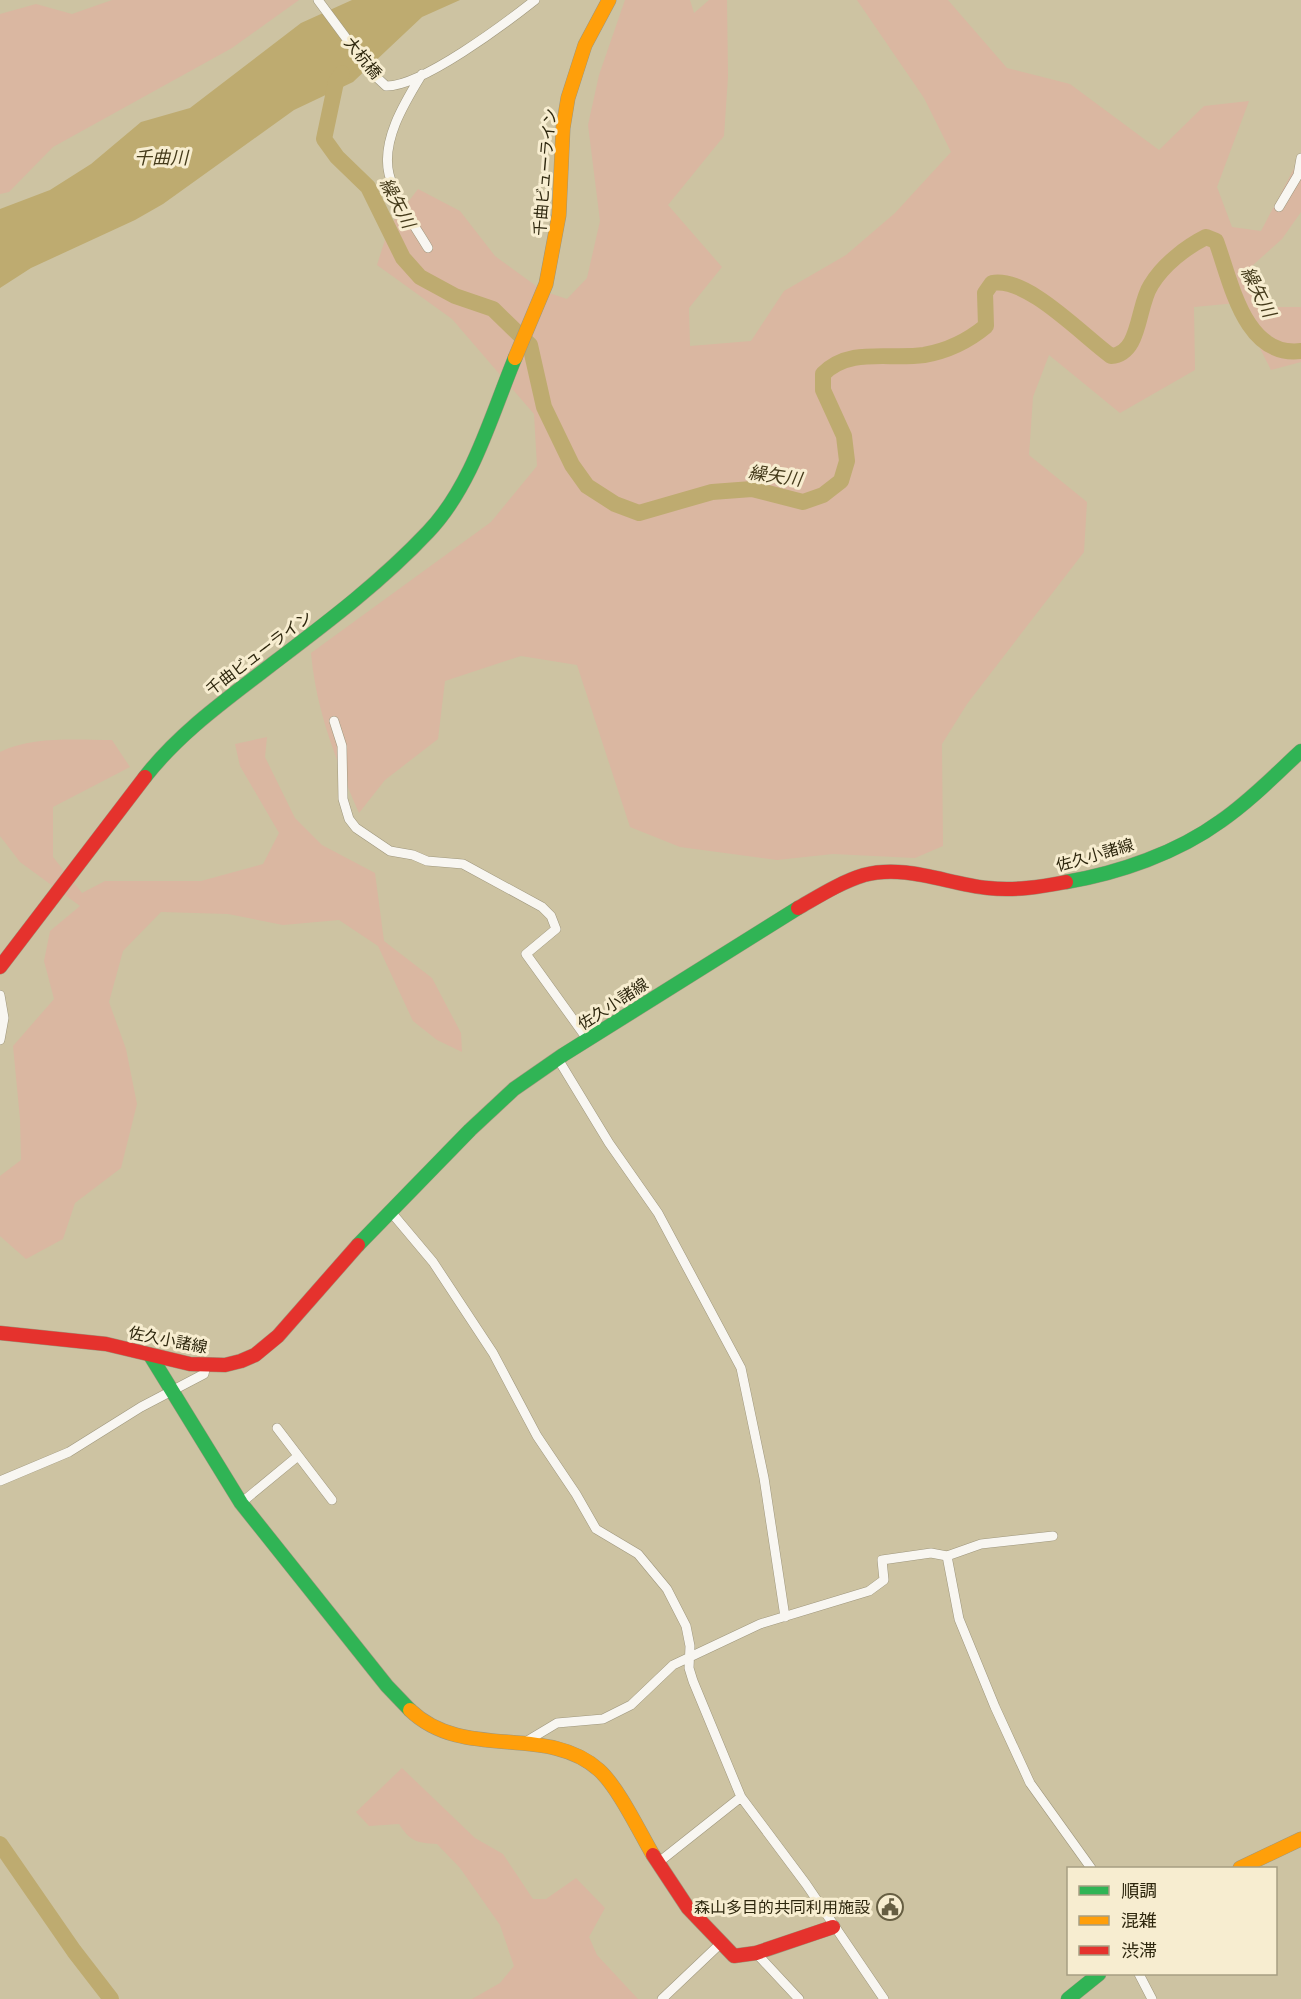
<svg xmlns="http://www.w3.org/2000/svg" width="1301" height="1999" font-family="'Crimson Pro','Noto Sans JP',serif">
	<rect width="100%" height="100%" fill="#cdc3a2"/>
	<!-- green -->
	<path fill="#dab7a1" d="M112,0H299L232,48L53,147L9,192L0,194V14L36,4L72,14Z
		M625,0H690L694,13L709,0H727L728,77L724,136L668,205L722,267L689,308L690,346L751,341L784,291L846,255L895,213L951,152L924,98L857,0H948L1007,68L1070,84L1159,150L1204,106L1249,101L1217,187L1232,227L1261,231L1301,155V212L1282,239L1243,274L1262,307H1301V362L1271,370L1237,303L1194,307L1195,370L1120,413L1049,355L1033,397L1029,455L1087,502L1084,552L967,704L942,744L943,846L915,858L833,854L777,860L680,847L630,827L577,665L521,656L445,681L438,739L385,780L359,813C336,761 316,710 311,653L491,522L537,466L534,414L452,319L377,265L389,227L418,189L460,211L495,256L543,291L567,299L587,278L600,221L588,125L599,75Z
		M267,737L265,757L295,818L322,845L375,873L384,941L432,978L461,1033L462,1052L437,1040L413,1021L378,946L339,920L283,925L228,914L161,912L123,951L109,1002L126,1049L137,1104L121,1168L75,1203L63,1239L26,1259L0,1236V1176L21,1160L20,1119L13,1046L54,999L44,961L50,931L80,906L20,862L0,836V752C33,736 75,740 112,740L130,767L53,807V857L82,893L105,881H201L263,864L279,833L240,766L235,744Z
		M402,1768L475,1838L503,1854L533,1899H546L576,1878L605,1908L589,1937L597,1955L638,1999H472L500,1983L514,1966L500,1925L460,1868L437,1844C416,1843 410,1841 399,1824L369,1826L356,1812Z"/>
	<!-- water -->
	<path fill="#beab70" d="M352,0H460L422,17L353,82L294,110L163,204L135,220L31,268L0,288V209L50,190L91,164L141,122L190,108L301,23Z"/>
	<g fill="none" stroke-linecap="round" stroke-linejoin="round">
		<!-- river -->
		<path stroke="#beab70" stroke-width="16" d="M342,73L336,82L324,139L337,157L368,187L403,258L420,277L455,296L493,309L530,345L544,407L572,465L587,486L615,504L639,513L712,492L752,489L803,502L823,495L841,481L847,461L844,436L823,390V374C850,347 888,360 924,355C947,351 968,341 986,326L985,293L992,283C1027,276 1083,336 1111,356C1141,354 1137,306 1151,285C1163,265 1186,247 1206,237L1216,241C1231,281 1244,358 1301,351
			M0,1844L74,1951L111,1999"/>
		<defs>
			<path id="street" d="M318,0L372,73L386,86C421,87 506,23 535,0
				M422,74C405,102 381,140 389,174C395,199 415,226 428,248
				M1279,207L1298,175L1301,158
				M334,721L342,746L343,799L349,819L356,828L390,851L413,855L427,861L463,864L542,907L551,916L556,929L526,954L588,1040
				M0,995L4,1018L0,1040
				M558,1059L609,1143L658,1213L741,1368L764,1478L785,1617
				M391,1212L433,1262L493,1353L537,1436L576,1494L596,1529L638,1554L667,1589L686,1626L690,1646L689,1668L693,1681L741,1797L806,1884L884,1999
				M277,1428L332,1500
				M0,1481L69,1452L141,1407L204,1374L206,1365
				M241,1503L298,1456
				M947,1556L959,1619L995,1707L1030,1783L1091,1868
				M522,1744L557,1723L603,1719L631,1705L673,1665L760,1624L869,1591L884,1580L882,1560L931,1553L947,1556L981,1544L1053,1536
				M659,1862L741,1797
				M756,1953L799,1999
				M1139,1974L1152,1999
				M662,1999L720,1944"/>
			<path id="fast" d="M145,777C180,732 226,700 271,665C325,624 381,582 428,532C472,486 491,416 515,358
				M1066,882C1119,873 1177,853 1221,821C1250,801 1275,775 1301,751
				M358,1245L470,1130L514,1089L563,1055L798,908
				M150,1355L241,1503L387,1686L410,1710
				M1068,1999L1099,1974"/>
			<path id="slow" d="M515,358L546,284L559,215L563,128L568,98L585,45L609,0
				M410,1710C464,1762 547,1723 599,1770C618,1787 639,1831 653,1855
				M1240,1868L1301,1839"/>
			<path id="jam" d="M798,908C819,896 841,882 864,875C906,864 947,884 988,888C1014,891 1040,887 1066,882
				M0,967L145,777
				M0,1333L106,1344L190,1364L225,1365L241,1361L255,1355L278,1336L358,1245
				M653,1855L688,1908L734,1956L756,1953L833,1927"/>
		</defs>
		<!-- street casing -->
		<use href="#street" stroke="#9e967c" stroke-width="10"/>
		<!-- fast casing -->
		<use href="#fast" stroke="#9e967c" stroke-width="15"/>
		<!-- slow casing -->
		<use href="#slow" stroke="#9e967c" stroke-width="15"/>
		<!-- jam casing -->
		<use href="#jam" stroke="#9e967c" stroke-width="15"/>
		<!-- street -->
		<use href="#street" stroke="#f8f6f1" stroke-width="9"/>
		<!-- fast -->
		<use href="#fast" stroke="#30b455" stroke-width="14"/>
		<!-- slow -->
		<use href="#slow" stroke="#ff9f0a" stroke-width="14"/>
		<!-- jam -->
		<use href="#jam" stroke="#e5322d" stroke-width="14"/>
	</g>
	<!-- icons -->
	<defs>
		<symbol id="civic-ring" viewBox="-11 -11 22 22"><circle r="9.5" fill="#f7edd0" stroke="#665e42" stroke-width="1.5"/><path d="M-.6-6.5H3V-4.5H.6V-3L4-1V1h2V6H-6V1h2V-1L-.6-3ZM-1.2 2.5V6h2.4V2.5Z" fill="#665e42"/></symbol>
	</defs>
	<g fill-rule="evenodd">
		<use href="#civic-ring" x="875" y="1892" width="30" height="30"/>
	</g>
	<g text-anchor="middle" dominant-baseline="central" stroke-width="6" stroke-linejoin="round" paint-order="stroke">
		<!-- street labels -->
		<g font-size="16" fill="#2e270e" stroke="#f7edd0">
			<text transform="translate(363 58) rotate(51)">大杭橋</text>
			<text transform="translate(545 172) rotate(-85)">千曲ビューライン</text>
			<text transform="translate(259 653) rotate(-37)">千曲ビューライン</text>
			<text transform="translate(1095 855) rotate(-16)">佐久小諸線</text>
			<text transform="translate(613 1004) rotate(-33)">佐久小諸線</text>
			<text transform="translate(168 1340) rotate(11)">佐久小諸線</text>
		</g>
		<!-- poi labels -->
		<g font-size="16" fill="#2e270e" stroke="#f7edd0" text-anchor="end">
			<text x="870" y="1907">森山多目的共同利用施設</text>
		</g>
		<!-- water labels -->
		<g font-size="18" font-style="italic" fill="#453b1b" stroke="#f7edd0">
			<text x="161" y="158">千曲川</text>
			<text transform="translate(397 203) rotate(62)">繰矢川</text>
			<text transform="translate(1258 292) rotate(63)">繰矢川</text>
			<text transform="translate(775 476) rotate(8)">繰矢川</text>
		</g>
	</g>
	<!-- legend -->
	<rect x="1067" y="1867" width="210" height="108" fill="#f7edd0" stroke="#a79e82" stroke-width="1.5"/>
	<rect x="1079" y="1886" width="30" height="9" fill="#30b455" stroke="#a79e82" stroke-width="1.5"/>
	<text x="1121" y="1897" font-size="18" fill="#2e270e">順調</text>
	<rect x="1079" y="1916" width="30" height="9" fill="#ff9f0a" stroke="#a79e82" stroke-width="1.5"/>
	<text x="1121" y="1927" font-size="18" fill="#2e270e">混雑</text>
	<rect x="1079" y="1946" width="30" height="9" fill="#e5322d" stroke="#a79e82" stroke-width="1.5"/>
	<text x="1121" y="1957" font-size="18" fill="#2e270e">渋滞</text>
</svg>
